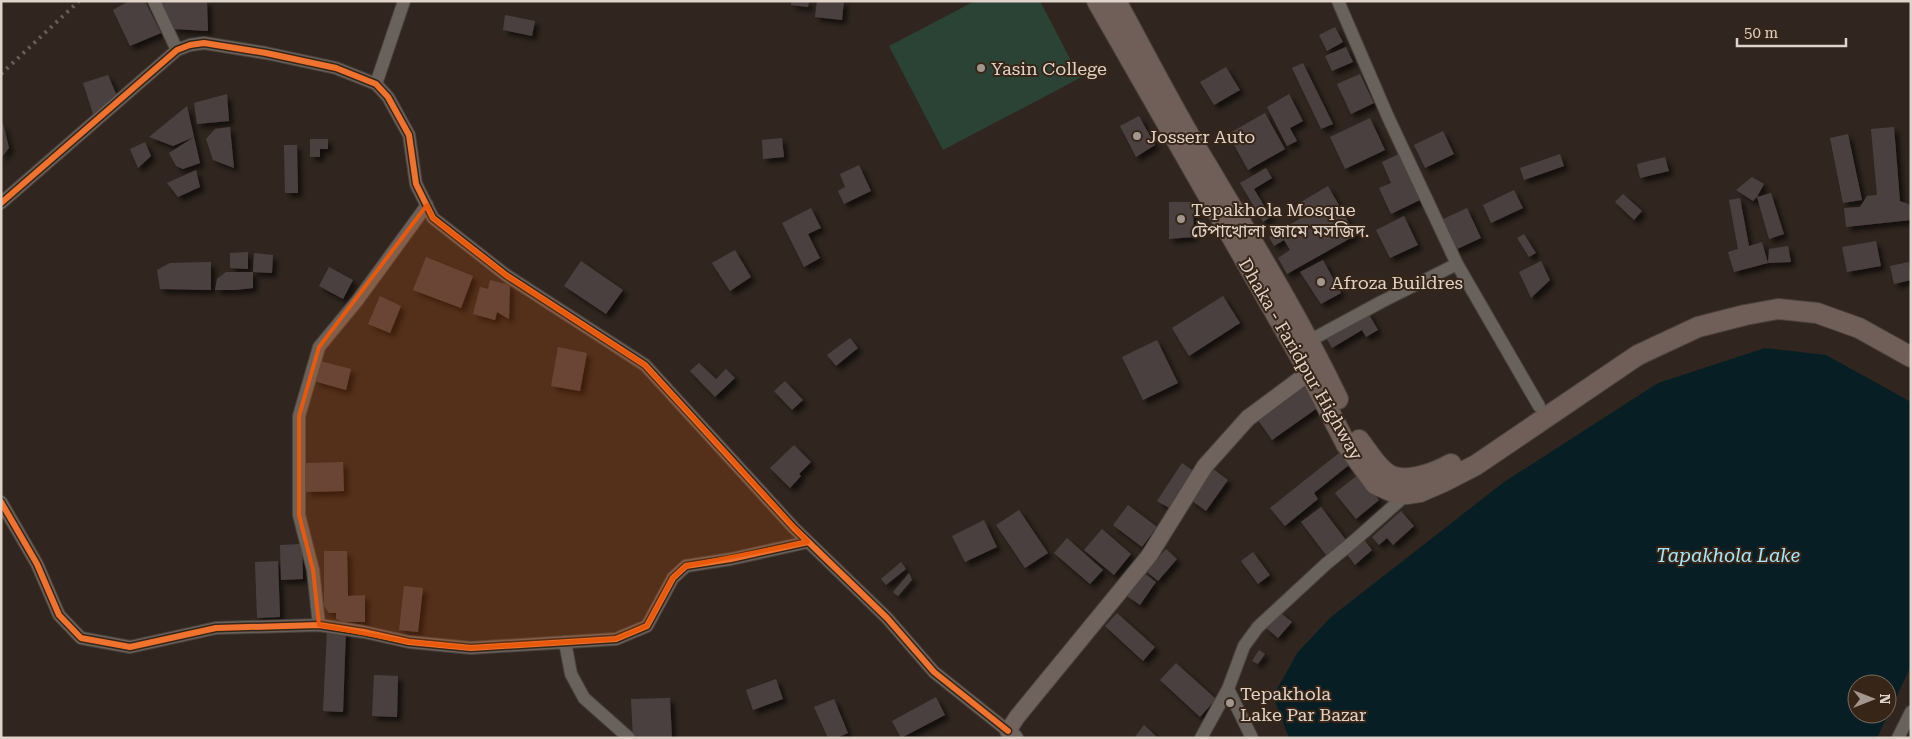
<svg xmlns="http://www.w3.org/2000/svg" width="1912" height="739" font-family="'Roboto Serif','Noto Sans Bengali',serif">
	<defs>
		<filter id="shadow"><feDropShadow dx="4.5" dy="4.5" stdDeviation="2.5" flood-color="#0009"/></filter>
	</defs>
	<rect width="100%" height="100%" fill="#30261f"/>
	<!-- green -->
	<path fill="#2b4334" d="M975,1H1040L1080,78L943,150L889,46Z"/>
	<!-- water -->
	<path fill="#071f24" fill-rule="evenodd" d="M1765,348L1826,355L1911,402V666L1877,738H1289L1273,696L1298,652L1331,617L1504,482L1658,383ZM1857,684H1887V714H1857Z"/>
	<!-- building -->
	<path fill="#4c4141" filter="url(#shadow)" d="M129,1H145L161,33L130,46L113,10Z
		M159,1H207L208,31L174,29Z
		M791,1H809L808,7L791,5Z
		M817,1H844L842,20L815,17Z
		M505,15L535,21L532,36L503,30Z
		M1335,27L1343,42L1327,51L1319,35Z
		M1346,47L1353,62L1332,71L1325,56Z
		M1303,63L1333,124L1321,129L1292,68Z
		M1226,67L1240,90L1214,105L1200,82Z
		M1360,74L1374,103L1351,114L1337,84Z
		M108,75L117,96L94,117L83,83Z
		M227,94L229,121L197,124L194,103Z
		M1289,94L1303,121L1290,128L1297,141L1287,146L1267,107Z
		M187,106L200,163L183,169L176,166L169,153L194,137L173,146L149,137Z
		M1265,113L1285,149L1248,170L1228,134Z
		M1139,116L1155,145L1136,157L1120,126Z
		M1370,118L1385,150L1345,169L1330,137Z
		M3,123L9,148L1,158V125Z
		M230,127L234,168L213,160L206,139L215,129Z
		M1894,127L1900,201L1911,205V220L1846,227L1844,208L1860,207L1867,196L1877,195L1871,129Z
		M1443,131L1454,154L1425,168L1414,145Z
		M1848,134L1862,200L1843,203L1830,138Z
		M782,138L784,157L763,159L762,140Z
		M310,139H328V149H320V157H310Z
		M145,142L151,156L138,168L130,149Z
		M284,145H297L298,193H285Z
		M1399,154L1420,200L1391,214L1379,188L1391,183L1382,162Z
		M1560,154L1564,166L1524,180L1520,168Z
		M1665,157L1669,171L1640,178L1637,164Z
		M859,165L871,191L844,204L838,191L845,187L840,174Z
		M1266,168L1272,178L1254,189L1271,217L1263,222L1240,183Z
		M196,170L200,187L178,197L167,183Z
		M1752,177L1764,184L1757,197L1753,201L1736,190Z
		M1328,186L1356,235L1287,274L1278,258L1290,250L1284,240L1274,246L1269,237L1308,214L1301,202Z
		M1514,190L1523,208L1491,223L1483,205Z
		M1771,193L1784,234L1769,239L1757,197Z
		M1623,194L1642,211L1634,220L1615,202Z
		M1740,198L1749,246L1762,242L1768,263L1734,272L1728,252L1738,249L1729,200Z
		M1169,202H1194L1193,237L1169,239Z
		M811,208L821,228L808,234L820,258L804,267L782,223Z
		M1467,208L1481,238L1455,250L1441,220Z
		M1404,216L1418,245L1390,258L1376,230Z
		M1524,234L1536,253L1529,257L1517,238Z
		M1876,241L1881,266L1847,272L1842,247Z
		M1788,246L1791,262L1768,263L1769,249Z
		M735,250L751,277L730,291L712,263Z
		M248,252V269L230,268V253Z
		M254,253L273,255L272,273L253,272Z
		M426,257L473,276L461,308L413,290Z
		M1323,260L1341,293L1321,304L1300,272Z
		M581,261L623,290L606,314L564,286Z
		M1541,261L1550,280L1531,298L1519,272Z
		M211,262V290L160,289L157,270L170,263Z
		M1909,262L1911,280L1894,284L1890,266Z
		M329,267L353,280L343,299L319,286Z
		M226,272H253V288L235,290H215L217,279Z
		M490,280L510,285L509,319L497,312L495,320L473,314L480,287L488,289Z
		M380,296L401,306L390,333L368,324Z
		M1223,296L1240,323L1189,356L1172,328Z
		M1367,311L1378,330L1366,337L1362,330L1332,348L1325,336Z
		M850,338L858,348L836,366L827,355Z
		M1157,340L1178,383L1143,400L1122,357Z
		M558,347L587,353L580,391L551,386Z
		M320,361L351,369L346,390L314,381Z
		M699,363L716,379L726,369L735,378L715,397L690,371Z
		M785,381L803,400L792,410L774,391Z
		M1308,384L1323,404L1272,440L1258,420Z
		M794,445L811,462L799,474L801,476L790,488L770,468Z
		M1339,453L1349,465L1314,493L1318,499L1285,526L1270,508Z
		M343,462L344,491L306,492V463Z
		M1182,463L1195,472L1171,509L1157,501Z
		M1213,469L1228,480L1206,511L1191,500Z
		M1359,474L1379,500L1356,519L1335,493Z
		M1128,505L1157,527L1142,547L1113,525Z
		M1321,507L1349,544L1329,559L1301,522Z
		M1019,510L1048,553L1025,568L996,525Z
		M1401,511L1414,526L1393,545L1387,538L1379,545L1372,537Z
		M984,520L997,547L965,562L952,536Z
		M1102,529L1131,554L1114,575L1084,550Z
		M1067,538L1103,570L1090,584L1054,553Z
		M1364,540L1372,550L1355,565L1346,553Z
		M302,544L303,579L281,580L280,545Z
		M1166,549L1177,559L1158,581L1146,571Z
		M324,551H347L348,596L365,595V622H343L336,619V613H329L324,606Z
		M1253,552L1270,575L1258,584L1241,561Z
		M278,561L280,617L257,618L255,562Z
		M901,562L906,569L886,585L881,579Z
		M909,573L912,580L898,596L893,592Z
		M1144,573L1156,582L1140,605L1127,596Z
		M404,586L423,588L418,632L399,630Z
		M1278,611L1292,622L1278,638L1265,627Z
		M1117,613L1155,647L1143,661L1105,626Z
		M327,630H346L343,712L323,711Z
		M1259,650L1265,654L1258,664L1252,661Z
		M1176,663L1216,699L1200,717L1160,680Z
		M374,675L398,676L397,717L372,716Z
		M776,679L783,699L753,710L746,690Z
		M936,697L945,715L901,738L892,721Z
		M670,698L672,738H633L631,699Z
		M834,699L848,733L837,738H828L814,707Z
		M1144,725L1158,738H1134Z"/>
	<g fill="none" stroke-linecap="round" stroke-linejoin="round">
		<defs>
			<path id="minor" d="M154,1L177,50
				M1338,1L1388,117L1457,264L1539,406
				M376,84L404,1
				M1,203L177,50L190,45L204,43L266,53L336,68L376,84L388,97L409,135L416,184L433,218L506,275L645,365L794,528L887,618L934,672L1008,731
				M1309,341L1381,302L1457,264
				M1,502L37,564L59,615L81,638L130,647L216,628L319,625L364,632L409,642L471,648L616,639L647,626L673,578L686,566L731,559L808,542
				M319,625L313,570L299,515V416L319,347L357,301L427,205
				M565,642L571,674L584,698L629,738
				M1201,738L1228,689
				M1252,738L1228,689L1244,646L1258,627L1326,564L1354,541L1407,494
				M1898,738L1911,712"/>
			<path id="secondary" d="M1015,738L1008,731L1017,717L1149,556L1205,466L1248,418L1318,366"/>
			<path id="trunk" d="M1097,1L1309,372L1346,444L1375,484L1393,492L1407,494L1420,492L1443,482L1476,465L1638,355L1698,327L1745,315L1778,309L1817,313L1859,328L1911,357
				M1116,1C1146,56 1174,111 1206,164C1252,241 1299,318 1338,399
				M1359,440C1367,450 1374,463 1384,471C1401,487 1434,473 1451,464"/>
		</defs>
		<!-- minor casing -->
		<use href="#minor" stroke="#4b433d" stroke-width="14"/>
		<!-- secondary casing -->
		<use href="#secondary" stroke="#4b433d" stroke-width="18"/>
		<!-- trunk casing -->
		<use href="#trunk" stroke="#4b433d" stroke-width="22"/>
		<!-- minor -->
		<use href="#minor" stroke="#69615b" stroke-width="12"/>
		<!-- secondary -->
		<use href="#secondary" stroke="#70635e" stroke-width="16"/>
		<!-- trunk -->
		<use href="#trunk" stroke="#705e58" stroke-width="20"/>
		<!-- rail -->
		<path stroke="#675e59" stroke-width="4" stroke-dasharray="2.5 5" stroke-linecap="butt" d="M1,74L79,1"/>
		<defs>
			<path id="cycleway" d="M1,203L177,50L190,45L204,43L266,53L336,68L376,84L388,97L409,135L416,184L433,218L506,275L645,365L794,528L887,618L934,672L1008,731
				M1,502L37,564L59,615L81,638L130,647L216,628L319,625L364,632L409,642L471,648L616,639L647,626L673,578L686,566L731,559L808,542"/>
		</defs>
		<!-- cycleway casing -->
		<use href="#cycleway" stroke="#372518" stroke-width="9"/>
		<!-- cycleway -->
		<use href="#cycleway" stroke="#ef722f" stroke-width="6"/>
	</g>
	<!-- marked area -->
	<path fill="#e8590c" fill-opacity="0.2" stroke="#e8590c" stroke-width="4" stroke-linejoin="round" d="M427,205L433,218L506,275L645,365L808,542L686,566L673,578L647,626L616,639L471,648L409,642L319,625L313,570L299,515V416L319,347Z"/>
	<!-- markers -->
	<g fill="#a2968e" stroke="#372518" stroke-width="2">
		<circle cx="981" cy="68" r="5"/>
		<circle cx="1137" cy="136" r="5"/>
		<circle cx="1181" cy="219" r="5"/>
		<circle cx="1321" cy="282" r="5"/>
		<circle cx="1230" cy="703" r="5"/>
	</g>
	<g text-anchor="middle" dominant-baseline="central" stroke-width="4" stroke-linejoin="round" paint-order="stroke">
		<!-- poi labels -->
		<g font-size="18" fill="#dfd3ca" stroke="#372518" text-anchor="start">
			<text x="991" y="68">Yasin College</text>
			<text x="1147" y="136">Josserr Auto</text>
			<text x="1191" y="209">Tepakhola Mosque<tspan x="1191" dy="21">টেপাখোলা জামে মসজিদ.</tspan></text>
			<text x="1331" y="282">Afroza Buildres</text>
			<text x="1240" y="693">Tepakhola<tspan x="1240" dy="21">Lake Par Bazar</tspan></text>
		</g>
		<!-- street labels -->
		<g font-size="18" fill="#dfd3ca" stroke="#372518">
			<text transform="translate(1301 359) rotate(60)">Dhaka - Faridpur Highway</text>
		</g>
		<!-- water labels -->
		<g font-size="19" font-style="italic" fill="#a6e8fa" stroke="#372518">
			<text x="1728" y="555">Tapakhola Lake</text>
		</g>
	</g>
	<!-- border -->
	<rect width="1912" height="739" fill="none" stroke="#dfd3ca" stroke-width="5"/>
	<!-- north arrow -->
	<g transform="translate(1872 699) rotate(90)"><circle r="24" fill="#372518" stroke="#7a6b5f"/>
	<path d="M0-4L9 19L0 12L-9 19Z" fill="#a2968e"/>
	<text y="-8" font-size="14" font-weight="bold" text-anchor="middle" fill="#dfd3ca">N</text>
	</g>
	<!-- scale -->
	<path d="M1737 38v8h109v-8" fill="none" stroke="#dfd3ca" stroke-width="2.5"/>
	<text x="1744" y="38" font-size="15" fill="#dfd3ca" stroke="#372518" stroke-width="4" paint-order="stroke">50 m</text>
</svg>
